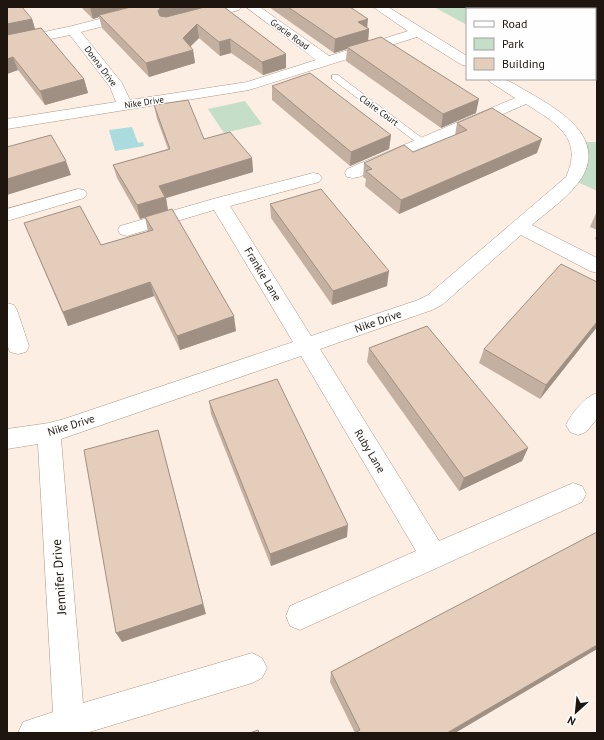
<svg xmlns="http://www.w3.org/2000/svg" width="604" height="740" font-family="'PT Sans',sans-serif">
	<rect width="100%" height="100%" fill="#fdeee3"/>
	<!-- green -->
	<path fill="#c4dec7" d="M434,7H597V44H595V9H467V25Z
		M245,101L262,124L224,133L208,109Z
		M579,142H597V191L569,178Z"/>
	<!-- water -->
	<path fill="#aadbde" d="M132,127L138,143L143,142L144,146L115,151L109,130Z"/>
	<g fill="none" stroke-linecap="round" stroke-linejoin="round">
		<defs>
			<path id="service" d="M332,75H338L426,141L427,143L426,145H420L332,79Z"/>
			<path id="minor" d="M220,7H241L239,10L197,21L192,20L191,17L192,14Z
				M246,7H260L329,56L408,31L373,7H388L467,56V66L462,65L417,37L249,90L7,129V119L116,102L110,87L70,35L7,48V40L72,26L130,11L135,12L136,15L135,18L81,32L122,83L130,100L247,82L316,60Z
				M488,79C493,79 501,78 506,80C514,83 522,89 530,93C555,108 597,131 587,166C581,189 549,210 532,225L597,258V273L590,271L521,235L442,305L432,310L320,349L439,541L573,483L582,486L586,494L582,502L300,630L290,626L286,616L290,606L416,551L301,356L61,439L83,703L252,653L262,658L267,668L262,678L252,683L86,733H18L23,722L53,712L38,444L7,449V429L49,423L64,419L293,342L214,210L127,236L120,234L118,230L120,226L213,199L313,173L319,174L322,178L319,182L230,206L311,336L418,300L428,295L566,177C584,138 556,123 526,104L359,177L353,178L347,177L345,173L347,169L515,98L490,82Z
				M78,189L84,190L87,194L84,198L7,221V209Z
				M7,303L14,305L17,310L29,346L26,352L18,354L10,352L7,345Z
				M597,393V419L586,432L578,435L570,432L566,425C572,413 584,397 597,393Z"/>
		</defs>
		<!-- service casing -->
		<use href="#service" stroke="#ad9786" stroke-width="1"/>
		<!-- minor casing -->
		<use href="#minor" stroke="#ad9786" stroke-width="1"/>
		<!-- service -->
		<use href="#service" fill="#fff" fill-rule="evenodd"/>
		<!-- minor -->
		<use href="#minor" fill="#fff" fill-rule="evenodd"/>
	</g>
	<!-- wall -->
	<path fill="#c4b0a1" d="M7,7L32,19L35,29L84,79L88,93L45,105L18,70L7,74Z
		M81,7H224L286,54V68L263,75L231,53L220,56L199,38L190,46L193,50L195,63L149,77L102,28L99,17L93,19Z
		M269,7H350L369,29L368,41L476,113L441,128L346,61L347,49L334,53Z
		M272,86L391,135L389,149L350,166L272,100Z
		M154,105L204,139L252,158L253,172L166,198L168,210L236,331L180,350L154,296L68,326L24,223L101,245L148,232L145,217L140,219L117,178L113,165L168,149L157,119Z
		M457,123L537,153L399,214L365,186L366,179L363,177L364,163L413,152L455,135Z
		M270,204L387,286L332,305L271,218Z
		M597,211V230L590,227Z
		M597,233V240L595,239Z
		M597,282V327L540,399L479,363L484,349Z
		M369,348L528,448L522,461L459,491L367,362Z
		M209,401L347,537L271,566L211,414Z
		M597,649L455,733H355L330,682L331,672Z"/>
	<!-- shaded-wall -->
	<path fill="#a09083" d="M90,7H139L99,15V17L93,19Z
		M161,7H210L160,24L158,11Z
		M32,19L36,32L7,38V24Z
		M368,19L367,29H369L368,42L347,47V49L334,53L335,39L358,22Z
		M197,24L199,38L185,52L183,38Z
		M230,39L231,53L220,56L219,42Z
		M193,50L195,63L149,77L146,63Z
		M286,54V68L263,75L262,62Z
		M13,57L18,70L7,74V59Z
		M84,79L88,93L45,105L40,91Z
		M479,99L476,113L441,128L443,114Z
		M391,135L389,149L350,166L351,152Z
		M542,139L537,153L399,214L401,200Z
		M252,158L253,172L166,198L168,211L140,219L137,205L159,186Z
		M66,161L71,175L7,195V179Z
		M389,271L387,286L332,305L333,291Z
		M150,282L154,296L68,326L63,312Z
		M234,316L236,331L180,350L177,336Z
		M597,322V327L540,399L546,385Z
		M158,430L206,614L122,642L116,633Z
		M528,448L522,461L459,491L464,478Z
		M348,525L347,537L271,566L270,554Z
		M597,645V649L455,733H447Z"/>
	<!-- building -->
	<path fill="#e4cdbb" stroke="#a09083" d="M7,7H22L32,19L7,24Z
		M131,7H162H161L158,11L160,16L166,17L205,7H224L286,54L262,62L230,39L219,42L197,24L183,38L193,50L146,63L99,15Z
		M288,7H350L368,19L358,22L369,29L335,39Z
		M41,28L84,79L40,91L13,57L7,59V35Z
		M381,37L479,99L443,114L347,47Z
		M310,73L391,135L351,152L272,86Z
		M188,100L204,139L230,132L252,158L159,186L165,197L137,205L113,165L170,149L154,105Z
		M492,108L542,139L401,200L366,171L372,169L364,163L404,145L413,152L467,130L457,123Z
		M51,135L66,161L7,179V147Z
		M321,189L389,271L333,291L270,204Z
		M80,206L101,245L153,230L145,217L172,209L234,316L177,336L150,282L63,312L24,223Z
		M561,264L597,282V322L546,385L484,349Z
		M427,326L528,448L464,478L369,348Z
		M277,379L348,525L270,554L209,401Z
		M158,430L203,604L116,633L84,450Z
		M597,532V645L447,733H355L360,730L331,672Z
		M258,730L259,733H250Z"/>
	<g text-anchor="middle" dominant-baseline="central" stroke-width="3" stroke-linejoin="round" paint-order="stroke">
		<!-- far-street labels -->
		<g font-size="9" fill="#1d150e" stroke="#fefefe">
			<text transform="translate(290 34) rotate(36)">Gracie Road</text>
			<text transform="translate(101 66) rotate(53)">Donna Drive</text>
			<text transform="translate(144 102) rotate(-9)">Nike Drive</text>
			<text transform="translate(379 110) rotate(36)">Claire Court</text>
		</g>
		<!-- street labels -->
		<g font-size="11" fill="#1d150e" stroke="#fefefe">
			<text transform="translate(263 274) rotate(59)">Frankie Lane</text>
			<text transform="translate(378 321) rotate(-19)">Nike Drive</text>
			<text transform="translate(71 425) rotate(-17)">Nike Drive</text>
			<text transform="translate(370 451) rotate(59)">Ruby Lane</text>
		</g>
		<!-- near-street labels -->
		<g font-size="13" fill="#1d150e" stroke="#fefefe">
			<text transform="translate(59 577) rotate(-94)">Jennifer Drive</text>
		</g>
	</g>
	<!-- border -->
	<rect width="604" height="740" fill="none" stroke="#1d150e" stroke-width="16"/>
	<!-- legend -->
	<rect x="466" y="8" width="130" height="72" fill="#fefefe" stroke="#a4a19e"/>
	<rect x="474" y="21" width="20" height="6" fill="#ffffff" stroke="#a4a19e"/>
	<text x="502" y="28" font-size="12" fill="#1d150e">Road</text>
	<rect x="474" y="38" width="20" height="12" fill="#c4dec7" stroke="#a4a19e"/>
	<text x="502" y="48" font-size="12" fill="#1d150e">Park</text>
	<rect x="474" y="58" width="20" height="12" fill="#e4cdbb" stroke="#a4a19e"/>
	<text x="502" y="68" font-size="12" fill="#1d150e">Building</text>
	<!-- north arrow -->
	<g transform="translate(576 712) rotate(207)" stroke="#fefefe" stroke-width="3" paint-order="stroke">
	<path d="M0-3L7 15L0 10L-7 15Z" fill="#1d150e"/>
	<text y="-6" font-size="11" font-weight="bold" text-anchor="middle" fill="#1d150e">N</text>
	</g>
</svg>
